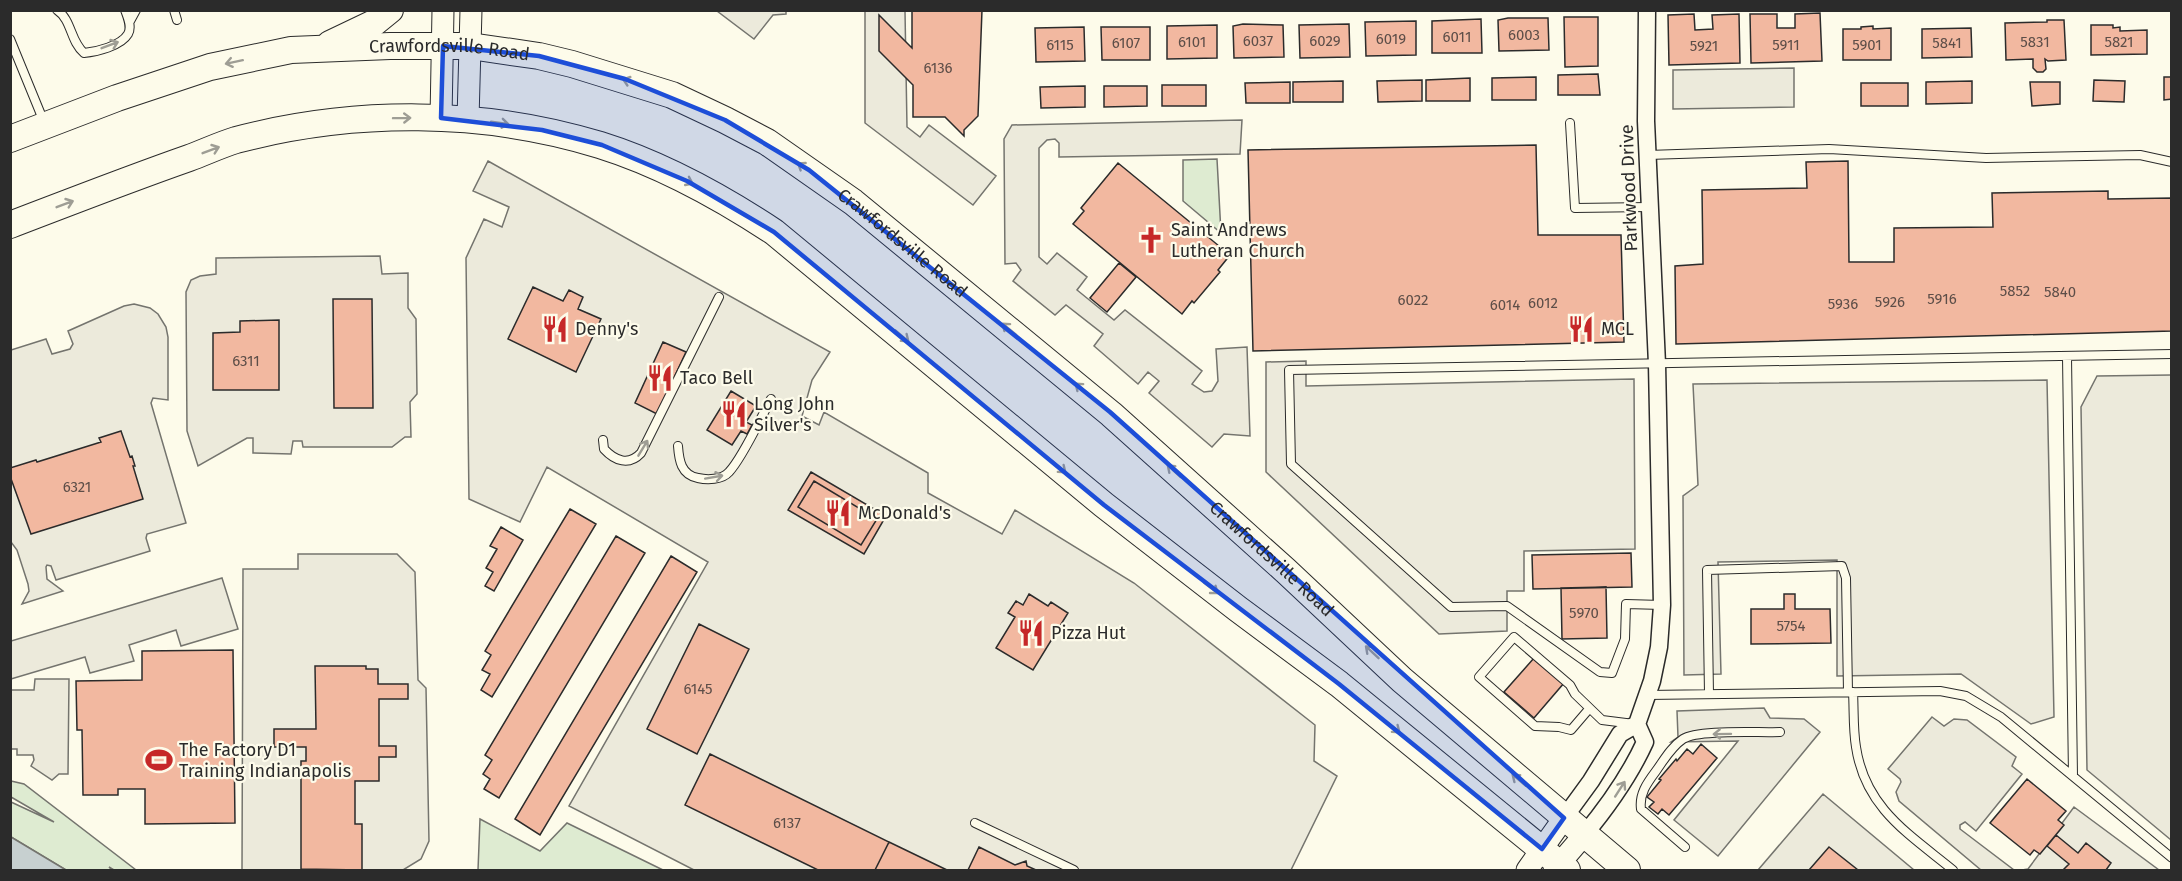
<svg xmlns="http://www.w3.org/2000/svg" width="2182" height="881" font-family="'Fira Sans',sans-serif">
	<rect width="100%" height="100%" fill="#fdfbea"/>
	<!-- green -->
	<path fill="#deebd1" stroke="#74746e" stroke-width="1.5" d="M1217,159L1221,233L1183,201V160Z
		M11,781L24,784L136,870H114L109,867L112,870H66L11,837V802L54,822L11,797Z
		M480,819L540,851L567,823L663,870H478Z"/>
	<!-- parking -->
	<path fill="#eceadb" stroke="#74746e" stroke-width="1.5" d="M717,11H786V14L773,15L754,39Z
		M865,11H905L907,127L920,137L929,125L996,176L973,205L865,123Z
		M1794,68V107L1673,109V70Z
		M1242,120L1240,154L1059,157V143L1055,139L1047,140L1039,148V257L1047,264L1057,253L1087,277L1077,290L1114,320L1125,310L1202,371L1192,384L1204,392L1212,391L1218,381L1216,349L1247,347L1250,436L1224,434L1212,447L1149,393L1159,381L1148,372L1138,384L1094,346L1103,334L1066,305L1055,315L1013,281L1021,270L1016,263L1005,264L1004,139L1012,125Z
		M488,161L830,352L812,380L802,416L819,425L824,412L928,473V493L1002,534L1015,510L1134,583L1315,725L1314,761L1337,776L1291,870H694L569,806L708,562L547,467L520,522L469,499L466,258L484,219L502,227L509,207L473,191Z
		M380,256L382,274L408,273V308L416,319L417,394L410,402L411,437H405L392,447H303L302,441H293L291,454L253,453V438H247L198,466L187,431L186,292L191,280L200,276L216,274V258Z
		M134,304L150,308L158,314L166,327L168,337V400L153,398L151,403L186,523L147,534L146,538L150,551L56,580L51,566L47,565L46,567L47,579L63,591L22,604L29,591L28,584L17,550L11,542V350L46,339L52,354L70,349L73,344L68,331L124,306Z
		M1306,361V386L1634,379L1635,549L1524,551V591H1507V631L1439,634L1266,472V362Z
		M2171,375H2172L2171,840L2087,770L2081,407L2097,376Z
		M2047,380L2054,717L2031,724L1961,674L1837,676V560L1718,562L1721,674L1684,675L1683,496L1698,485L1693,384Z
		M298,554H397L415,572L418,680L426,688L429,841L421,859L403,870H242L243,569H298Z
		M222,578L238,629L181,646L176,630L129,645L134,661L90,673L85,657L11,679V641Z
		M35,679H69L68,774H59L52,780L31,766L34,760L33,755H17V749H11V690H34Z
		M1764,708L1770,718L1804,719L1820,732L1718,856L1674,820L1738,741L1671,742L1678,737L1677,711Z
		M1932,717L1944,726L1954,719L1967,720L2016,757L2012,766L2022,774L1976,831L1965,822L1960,825V829L2014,870H1981L1899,801L1896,792L1901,782L1900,779L1888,769Z
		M1823,794L1914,870H1758Z
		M2074,807L2159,870H2022L2028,869Z"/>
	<!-- water -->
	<path fill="#c7d0d0" stroke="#74746e" stroke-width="1.5" d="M11,837L66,870H11Z"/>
	<!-- building -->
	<path fill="#f2b8a0" stroke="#2b2b2b" stroke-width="1.5" fill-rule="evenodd" d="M912,10H982L978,116L964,130V136L945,117H913V85L879,51V15L912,48Z
		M1820,13L1822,61L1751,63L1750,14H1777V28H1795V14Z
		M1694,14L1695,30L1713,29L1712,15L1739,14L1740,63L1669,65L1668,15Z
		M1564,17H1598V66L1565,67Z
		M1508,18H1548L1549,50L1499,51L1498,20Z
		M1481,19L1482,53H1432V21Z
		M2047,20H2064L2066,60L2048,61L2045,59L2046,69L2043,72H2037L2033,68V59L2006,60L2005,23L2047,22Z
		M1416,21V55L1366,56L1365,22Z
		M1243,24L1283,25L1284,57L1234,58L1233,26Z
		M1349,24L1350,57L1300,58L1299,25Z
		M1217,25V58L1167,59V26Z
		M2091,25H2113V28L2120,27V31L2147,30V54L2091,55Z
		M1873,26V29L1891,28V60H1843V29H1861V27Z
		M1084,27L1085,61L1036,62L1035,28Z
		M1101,27H1150V60H1102Z
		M1971,28L1972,57L1922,58V29Z
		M1598,74L1600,95H1558V75Z
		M1536,77V100H1492V78Z
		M2164,77H2172V99L2164,100Z
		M1470,78V101H1426V80Z
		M1422,80V101L1378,102L1377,81Z
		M2094,80L2125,81L2124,102L2093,101Z
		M1343,81V102H1293V82Z
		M1972,81V103L1926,104V82Z
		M1290,82V103H1246L1245,83Z
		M2030,82H2060V104L2032,106Z
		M1861,83H1908V106H1861Z
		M1162,85H1206V106H1162Z
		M1085,86V107L1041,108L1040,87Z
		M1104,86H1147V106L1104,107Z
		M1536,145L1538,235H1621L1624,342L1253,351L1248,150Z
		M1848,161L1849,262H1894V228L1993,227L1992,193L2108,191V199L2172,198V331L1676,344L1675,266L1703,264L1702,190L1807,188L1806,162Z
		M1118,163L1230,255L1218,270L1220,272L1194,303L1192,301L1182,314L1073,224L1084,211L1081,208Z
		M1119,263L1136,277L1107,312L1090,298Z
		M533,287L563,301L569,290L583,297L578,309L601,319L576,372L508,339Z
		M333,299H372L373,408H334Z
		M279,320V390H213V333L240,332V321Z
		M663,342L686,352L657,414L635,403Z
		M731,391L756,406L746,422L752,425L747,434L741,431L732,445L707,430Z
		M121,431L130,457L132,456L135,466H133L143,499L31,534L10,476V468L36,460L37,462L101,442L99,438Z
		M811,472L886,516L864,554L788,510ZM814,481L877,519L861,545L798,507Z
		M814,481L877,519L861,545L798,507Z
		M570,509L596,524L492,697L481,690L490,674L482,670L491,655L485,651Z
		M501,527L523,540L494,591L485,586L493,572L486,568L497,549L490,546Z
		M616,536L645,553L499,798L484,789L490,779L483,774L492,760L485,755Z
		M1631,553L1632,587L1533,589L1532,555Z
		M671,556L697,572L540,835L515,819Z
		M1606,587L1607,638L1562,639L1561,588Z
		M1029,594L1048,606L1051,602L1068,613L1033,670L996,648L1015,617L1008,613L1016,601L1023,605Z
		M1784,594H1795V609H1830L1831,643L1751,644V609H1784Z
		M699,624L749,649L697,754L647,729Z
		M233,650L235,823L145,824V789H118V795H83L82,730H77L76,681L142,680V651Z
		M1534,658L1564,683L1534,718L1504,692Z
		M315,666H366V669H378V684H408V699H379V746H396V757H379V781H355V824H362V870L301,869V761H306V747H274V729H316Z
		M1701,744L1717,758L1669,815L1662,809L1658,814L1649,807L1654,802L1647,797L1661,780L1659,779L1676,759L1677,761L1687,749L1693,754Z
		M710,754L889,842L875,870H818L685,805Z
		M2027,779L2066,811L2058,820L2064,825L2040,854L2034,850L2030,855L1990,823Z
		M2056,835L2078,853L2086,843L2111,863L2106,870H2063L2069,864L2047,846Z
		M889,842L947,870H875Z
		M979,847L1015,865L1026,861L1027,866L1036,870H968Z
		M1829,847L1858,870H1809Z"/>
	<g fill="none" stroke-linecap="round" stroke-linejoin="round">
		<defs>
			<path id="service" d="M57,10C72,20 70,41 84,53C96,52 121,46 128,34C132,27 128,18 125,10
				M174,10L177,20
				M130,21L136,10
				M10,39L44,122
				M1570,123L1575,208L1649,207
				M1648,155L1829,149L1986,158L2140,155L2172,162
				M2067,357L2073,776
				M603,440L604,449C615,461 629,466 641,453L719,297
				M678,446C679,460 681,475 698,478C707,480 722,480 729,472C743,457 760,419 771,399
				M1662,605L1626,604L1625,639L1612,673L1600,672L1507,606L1451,607L1291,464L1289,370L2172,354
				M1853,692C1854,710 1853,729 1856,747C1865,808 1909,834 1953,870
				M1709,694L1707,570L1842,566L1846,578L1848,692
				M1647,695L1940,691L1966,696L2001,717L2172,858
				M1589,709L1571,730L1559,727L1535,726L1479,677L1514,637L1570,685L1575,694L1602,720L1634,724
				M975,823L1074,870
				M1685,847L1641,809C1639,794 1647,783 1656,771C1664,760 1671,747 1683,739C1698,729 1760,733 1780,732"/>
			<path id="minor" d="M1564,818L1591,781L1620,734L1637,724L1652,681L1659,647L1662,605L1657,364L1646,121L1647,10
				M1584,835C1609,805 1629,777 1645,742L1637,724"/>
			<path id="tertiary" d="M441,118L443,10
				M468,119L471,10
				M1527,870L1564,818
				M1554,870L1584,835"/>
			<g id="primary">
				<path d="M330,44L374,23L390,10"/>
				<path id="s1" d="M10,139L117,98L210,67L291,50L390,46H470L539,56L572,64L672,95L725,120L767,142L853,202L1111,414L1286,571L1402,680L1627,870"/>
				<path d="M10,225C70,202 129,179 189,158C205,152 220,145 236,140C354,109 483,109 600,145C661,164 721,197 774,232L1104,505L1238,609L1339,684L1567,870"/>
			</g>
		</defs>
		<!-- service casing -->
		<use href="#service" stroke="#2b2b2b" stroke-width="10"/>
		<!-- minor casing -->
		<use href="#minor" stroke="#2b2b2b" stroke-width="19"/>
		<!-- tertiary casing -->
		<use href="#tertiary" stroke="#2b2b2b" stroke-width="23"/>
		<!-- primary casing -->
		<use href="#primary" stroke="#2b2b2b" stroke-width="28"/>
		<!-- service -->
		<use href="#service" stroke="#fdfbea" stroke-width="8"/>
		<!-- minor -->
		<use href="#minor" stroke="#fdfbea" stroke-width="16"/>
		<!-- tertiary -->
		<use href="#tertiary" stroke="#fdfbea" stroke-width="21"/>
		<!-- primary -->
		<use href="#primary" stroke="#fdfbea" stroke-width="26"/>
	</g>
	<!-- one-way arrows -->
	<defs><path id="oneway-shaft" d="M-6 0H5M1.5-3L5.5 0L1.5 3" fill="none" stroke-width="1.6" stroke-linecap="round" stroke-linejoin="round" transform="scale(1.5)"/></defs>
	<g stroke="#9e9d94">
		<use href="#oneway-shaft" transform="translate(110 45) rotate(-21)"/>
		<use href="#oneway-shaft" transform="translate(234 62) rotate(168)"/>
		<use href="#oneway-shaft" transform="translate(631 82) rotate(-161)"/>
		<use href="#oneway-shaft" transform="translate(402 118) rotate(-1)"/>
		<use href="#oneway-shaft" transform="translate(500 123) rotate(8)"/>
		<use href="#oneway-shaft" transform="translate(211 150) rotate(-21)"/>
		<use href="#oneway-shaft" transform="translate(805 168) rotate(-146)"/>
		<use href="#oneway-shaft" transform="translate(685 180) rotate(25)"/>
		<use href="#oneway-shaft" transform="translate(65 204) rotate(-21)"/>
		<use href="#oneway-shaft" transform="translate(1009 329) rotate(-141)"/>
		<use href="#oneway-shaft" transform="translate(902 336) rotate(40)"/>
		<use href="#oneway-shaft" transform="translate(1082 389) rotate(-140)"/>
		<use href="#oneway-shaft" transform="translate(643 448) rotate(-59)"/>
		<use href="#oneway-shaft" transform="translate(1059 467) rotate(40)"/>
		<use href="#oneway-shaft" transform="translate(1174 471) rotate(-138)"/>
		<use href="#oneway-shaft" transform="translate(714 477) rotate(-10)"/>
		<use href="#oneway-shaft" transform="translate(1211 588) rotate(38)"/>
		<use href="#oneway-shaft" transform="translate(1372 652) rotate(-137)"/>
		<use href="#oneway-shaft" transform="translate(1393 727) rotate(39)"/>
		<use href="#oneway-shaft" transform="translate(1722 734) rotate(179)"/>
		<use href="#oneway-shaft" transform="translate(1519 780) rotate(-140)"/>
		<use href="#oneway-shaft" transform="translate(1620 789) rotate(-57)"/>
	</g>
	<!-- marked area -->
	<path fill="#1d4ed8" fill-opacity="0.2" stroke="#1d4ed8" stroke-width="4.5" stroke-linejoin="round" d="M443,46L539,56L625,79L725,120L809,170L1110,412L1564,818L1542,849L1339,684L1104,505L774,232L687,181L602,145L542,130L441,118Z"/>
	<!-- icons -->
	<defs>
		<symbol id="church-bare" viewBox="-9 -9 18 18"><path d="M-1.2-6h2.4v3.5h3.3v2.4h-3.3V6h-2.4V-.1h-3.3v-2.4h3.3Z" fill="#c62828" stroke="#fdfbea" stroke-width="2.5" paint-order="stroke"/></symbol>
		<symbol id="restaurant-bare" viewBox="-9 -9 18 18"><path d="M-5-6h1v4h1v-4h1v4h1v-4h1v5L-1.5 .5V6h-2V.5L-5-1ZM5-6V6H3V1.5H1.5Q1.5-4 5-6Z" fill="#c62828" stroke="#fdfbea" stroke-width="2.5" paint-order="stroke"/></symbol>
		<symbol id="stadium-bare" viewBox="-9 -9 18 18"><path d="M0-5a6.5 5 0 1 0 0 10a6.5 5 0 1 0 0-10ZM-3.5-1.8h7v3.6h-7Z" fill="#c62828" stroke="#fdfbea" stroke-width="2.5" paint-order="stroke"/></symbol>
	</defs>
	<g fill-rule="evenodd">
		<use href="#church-bare" x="1132" y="221" width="38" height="38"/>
		<use href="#restaurant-bare" x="536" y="310" width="38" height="38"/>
		<use href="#restaurant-bare" x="1562" y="310" width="38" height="38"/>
		<use href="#restaurant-bare" x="641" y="359" width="38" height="38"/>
		<use href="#restaurant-bare" x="715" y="395" width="38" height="38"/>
		<use href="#restaurant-bare" x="819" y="494" width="38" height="38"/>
		<use href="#restaurant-bare" x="1012" y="614" width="38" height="38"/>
		<use href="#stadium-bare" x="140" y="741" width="38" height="38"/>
	</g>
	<g text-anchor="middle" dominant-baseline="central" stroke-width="4.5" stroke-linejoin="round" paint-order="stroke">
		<!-- number labels -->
		<g font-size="15" fill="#5d4e48">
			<text x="1524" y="35">6003</text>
			<text x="1457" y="37">6011</text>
			<text x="1391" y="39">6019</text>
			<text x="1258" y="41">6037</text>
			<text x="1325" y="41">6029</text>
			<text x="1192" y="42">6101</text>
			<text x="2035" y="42">5831</text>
			<text x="2119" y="42">5821</text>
			<text x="1126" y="43">6107</text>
			<text x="1947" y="43">5841</text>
			<text x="1060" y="45">6115</text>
			<text x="1786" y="45">5911</text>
			<text x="1867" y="45">5901</text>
			<text x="1704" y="46">5921</text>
			<text x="938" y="68">6136</text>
			<text x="2015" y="291">5852</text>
			<text x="2060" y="292">5840</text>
			<text x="1942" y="299">5916</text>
			<text x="1413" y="300">6022</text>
			<text x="1890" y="302">5926</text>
			<text x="1543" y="303">6012</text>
			<text x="1843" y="304">5936</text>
			<text x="1505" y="305">6014</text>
			<text x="246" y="361">6311</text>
			<text x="77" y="487">6321</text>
			<text x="1584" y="613">5970</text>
			<text x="1791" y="626">5754</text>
			<text x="698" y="689">6145</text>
			<text x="787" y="823">6137</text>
		</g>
		<!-- street labels -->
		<g font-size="18" fill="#2b2b2b" stroke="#fdfbea">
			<text stroke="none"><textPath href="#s1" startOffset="454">Crawfordsville Road</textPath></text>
			<text transform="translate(1629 188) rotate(-92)">Parkwood Drive</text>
			<text stroke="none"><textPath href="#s1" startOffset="958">Crawfordsville Road</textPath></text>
			<text stroke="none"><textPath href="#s1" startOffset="1444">Crawfordsville Road</textPath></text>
		</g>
		<!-- poi labels -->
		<g font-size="18" fill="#2b2b2b" stroke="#fdfbea" text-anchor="start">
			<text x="1171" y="230">Saint Andrews<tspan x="1171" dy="21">Lutheran Church</tspan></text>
			<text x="575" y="329">Denny's</text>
			<text x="1601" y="329">MCL</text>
			<text x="680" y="378">Taco Bell</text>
			<text x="754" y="404">Long John<tspan x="754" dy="21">Silver's</tspan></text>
			<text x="858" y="513">McDonald's</text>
			<text x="1051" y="633">Pizza Hut</text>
			<text x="179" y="750">The Factory D1<tspan x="179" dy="21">Training Indianapolis</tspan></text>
		</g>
	</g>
	<!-- border -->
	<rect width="2182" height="881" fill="none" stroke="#2b2b2b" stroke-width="24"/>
</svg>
